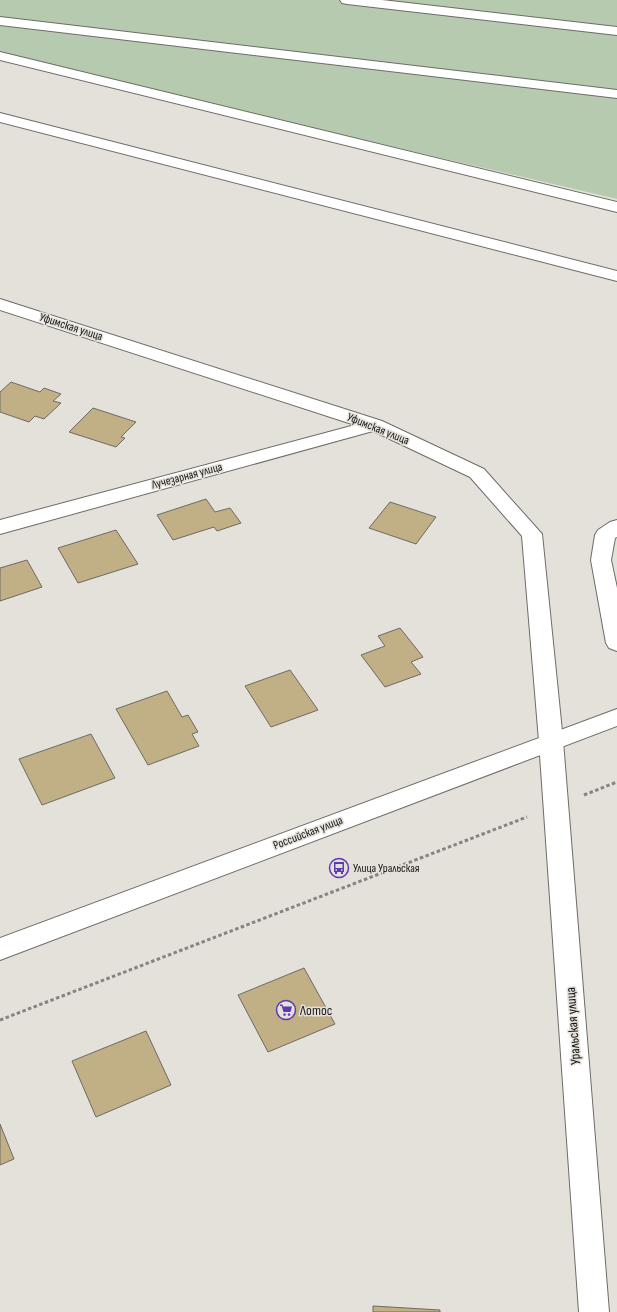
<svg xmlns="http://www.w3.org/2000/svg" width="617" height="1312" font-family="'Sofia Sans Condensed',sans-serif">
	<rect width="100%" height="100%" fill="#e4e1db"/>
	<!-- green -->
	<path fill="#b6caaf" d="M0,0H617V199L0,55Z"/>
	<!-- building -->
	<path fill="#c1af85" stroke="#6d6a65" d="M11,382L40,392L44,388L61,394L53,401L61,403L44,419L35,416L29,422L0,412V392Z
		M93,408L136,422L121,437L125,438L116,447L69,432Z
		M206,499L215,512L230,508L241,523L217,531L214,527L173,540L157,515Z
		M390,502L436,517L416,544L369,528Z
		M116,530L138,564L78,583L58,548Z
		M27,560L42,587L0,601V568Z
		M400,628L423,657L411,662L421,674L385,687L361,655L385,646L378,636Z
		M290,670L318,710L271,727L245,686Z
		M167,691L182,717L188,715L198,732L192,734L199,746L148,765L116,709Z
		M91,734L115,778L42,805L19,759Z
		M304,968L335,1024L268,1052L238,995Z
		M146,1031L171,1085L96,1117L72,1061Z
		M0,1124L14,1159L0,1165Z
		M373,1306L440,1310V1312H373Z"/>
	<g fill="none" stroke-linecap="round" stroke-linejoin="round">
		<defs>
			<path id="minor" d="M340,0H382L617,27V35L347,4L342,3Z
				M0,17L617,90V98L0,25Z
				M0,52L617,202V212L0,60Z
				M0,299L382,421L484,469L542,534L563,741L609,1312H579L539,741L522,536L470,477L373,431L0,534V520L355,425L0,310Z
				M617,520V537L615,538L611,560L617,588V651L609,648L606,643L591,560L595,535L598,530L610,522Z"/>
			<path id="major" d="M0,113L617,271V281L0,122Z
				M617,709V726L0,960V938Z"/>
		</defs>
		<!-- minor casing -->
		<use href="#minor" stroke="#6e6c66" stroke-width="2"/>
		<!-- major casing -->
		<use href="#major" stroke="#6e6c66" stroke-width="2"/>
		<!-- path -->
		<path stroke="#868480" stroke-width="3" stroke-dasharray="3.5 2.5" stroke-linecap="butt" d="M584,795L617,782
			M0,1020L527,817"/>
		<!-- minor -->
		<use href="#minor" fill="#fff" fill-rule="evenodd"/>
		<!-- major -->
		<use href="#major" fill="#fff" fill-rule="evenodd"/>
	</g>
	<!-- icons -->
	<defs>
		<symbol id="bus-ring" viewBox="-11 -11 22 22"><circle r="9.5" fill="#e4e1db" stroke="#5f39b1" stroke-width="1.5"/><path d="M-5-6H5V4H4V6H2V4H-2V6H-4V4H-5ZM-3.5-4V0h7V-4ZM-3.5 1.2v1.5H-2V1.2ZM2 1.2v1.5H3.5V1.2Z" fill="#5f39b1"/></symbol>
		<symbol id="supermarket-ring" viewBox="-11 -11 22 22"><circle r="9.5" fill="#e4e1db" stroke="#5f39b1" stroke-width="1.5"/><path d="M-6-5.5h2.5l.6 2H6L4.5 2H-2.5L-4.4-4H-6ZM-1.5 3.2a1.3 1.3 0 1 0 .1 0ZM3 3.2a1.3 1.3 0 1 0 .1 0Z" fill="#5f39b1"/></symbol>
	</defs>
	<g fill-rule="evenodd">
		<use href="#bus-ring" x="328" y="857" width="22" height="22"/>
		<use href="#supermarket-ring" x="275" y="999" width="22" height="22"/>
	</g>
	<g text-anchor="middle" dominant-baseline="central" stroke-width="3" stroke-linejoin="round" paint-order="stroke">
		<!-- street labels -->
		<g font-size="12" fill="#191816" stroke="#e4e1db">
			<text transform="translate(71 327) rotate(18)">Уфимская улица</text>
			<text transform="translate(378 429) rotate(22)">Уфимская улица</text>
			<text transform="translate(187 476) rotate(-15)">Лучезарная улица</text>
			<text transform="translate(308 833) rotate(-21)">Российская улица</text>
		</g>
		<!-- poi labels -->
		<g font-size="12" fill="#191816" stroke="#e4e1db" text-anchor="start">
			<text x="353" y="868">Улица Уральская</text>
		</g>
		<!-- near-poi labels -->
		<g font-size="14" fill="#191816" stroke="#e4e1db" text-anchor="start">
			<text x="300" y="1010">Лотос</text>
		</g>
		<!-- near-street labels -->
		<g font-size="14" fill="#191816" stroke="#e4e1db">
			<text transform="translate(573 1026) rotate(-94)">Уральская улица</text>
		</g>
	</g>
</svg>
